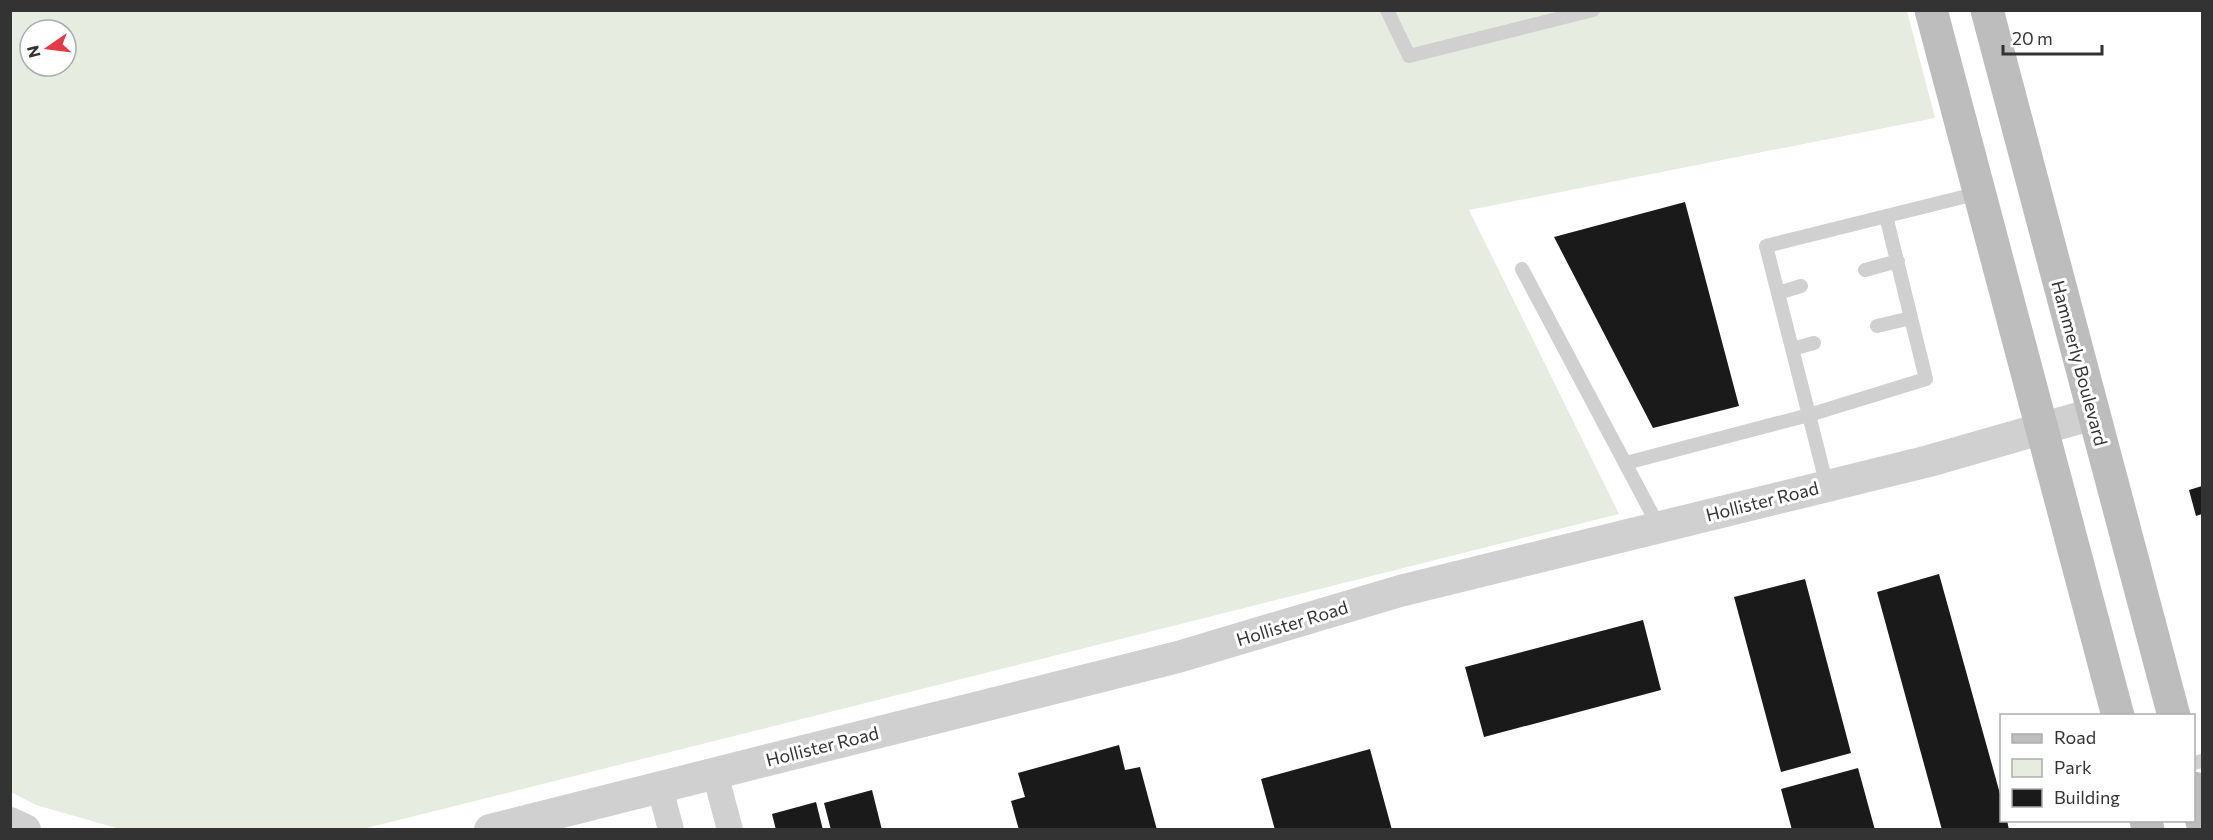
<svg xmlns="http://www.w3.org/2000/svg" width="2213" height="840" font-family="Commissioner,sans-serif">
	<rect width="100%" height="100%" fill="#fff"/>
	<!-- green -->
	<path fill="#e6ecdf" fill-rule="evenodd" d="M10,11H1907L1935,118L1469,210L1619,514L363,829H120L36,805L11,792ZM30,30H66V66H30Z"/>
	<!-- building -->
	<path fill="#1a1a1a" d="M1685,202L1739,406L1653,428L1554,237Z
		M2202,486V514L2196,516L2189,490Z
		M1939,574L2002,801V820H2007L2009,830H1942L1877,592Z
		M1805,579L1851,753L1781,772L1734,597Z
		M1643,620L1661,690L1484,737L1465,667Z
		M1119,745L1125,770L1140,767L1157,830H1019L1011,801L1025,797L1018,773Z
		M1370,749L1392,830H1275L1261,779Z
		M1858,768L1875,830H1792L1781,789Z
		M872,790L882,830H831L824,803Z
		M816,802L823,830H776L772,814Z"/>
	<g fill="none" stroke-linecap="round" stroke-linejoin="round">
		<!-- service -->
		<path stroke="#d0d0d0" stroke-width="14" d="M1387,10L1409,56L1593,10
			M1522,269L1659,527
			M1865,270L1898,261
			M1778,293L1801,286
			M1877,326L1911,318
			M1792,349L1814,343
			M1626,463L1809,415L1926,379L1886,216
			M1827,486L1766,246L1979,193
			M2194,763L2202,761"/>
		<!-- minor -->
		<path stroke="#d0d0d0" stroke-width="26" d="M715,773L730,830
			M660,788L671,830"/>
		<!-- tertiary -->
		<path stroke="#d0d0d0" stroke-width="32" d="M10,823L25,830
			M490,830L1178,657L1400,591L1929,461L2093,414"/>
		<!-- secondary -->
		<path stroke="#bdbdbd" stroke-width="33" d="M1931,10L2118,716
			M1987,10L2174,716
			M2194,788L2202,822
			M2146,820L2148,830"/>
	</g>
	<g text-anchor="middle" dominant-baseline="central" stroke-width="6" stroke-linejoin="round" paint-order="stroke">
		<!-- street labels -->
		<g font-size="18" fill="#333" stroke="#fff">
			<text transform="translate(2080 363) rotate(75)">Hammerly Boulevard</text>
			<text transform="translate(1762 501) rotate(-14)">Hollister Road</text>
			<text transform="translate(1292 623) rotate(-17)">Hollister Road</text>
			<text transform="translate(822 746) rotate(-14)">Hollister Road</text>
		</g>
	</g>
	<!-- border -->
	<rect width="2213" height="840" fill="none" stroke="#333333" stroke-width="24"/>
	<!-- legend -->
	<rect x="2000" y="714" width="195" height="108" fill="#ffffff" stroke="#adadad" stroke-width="1.5"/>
	<rect x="2012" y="734" width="30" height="9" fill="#bdbdbd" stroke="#adadad" stroke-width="1.5"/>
	<text x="2054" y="744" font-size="18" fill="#333333">Road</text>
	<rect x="2012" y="759" width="30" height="18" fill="#e6ecdf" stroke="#adadad" stroke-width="1.5"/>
	<text x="2054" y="774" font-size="18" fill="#333333">Park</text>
	<rect x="2012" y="789" width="30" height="18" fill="#1a1a1a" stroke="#adadad" stroke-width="1.5"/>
	<text x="2054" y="804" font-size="18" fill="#333333">Building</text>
	<!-- north arrow -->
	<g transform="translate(48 48) rotate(256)"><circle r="28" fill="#ffffff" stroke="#adadad" stroke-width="1.5"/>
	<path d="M0-4.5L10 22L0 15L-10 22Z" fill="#e63946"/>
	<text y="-9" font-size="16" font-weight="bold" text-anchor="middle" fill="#333333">N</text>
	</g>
	<!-- scale -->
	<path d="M2003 45v9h99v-9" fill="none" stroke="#333333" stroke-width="3"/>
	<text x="2012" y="45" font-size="18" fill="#333333" stroke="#ffffff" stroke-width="4.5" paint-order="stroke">20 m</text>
</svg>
